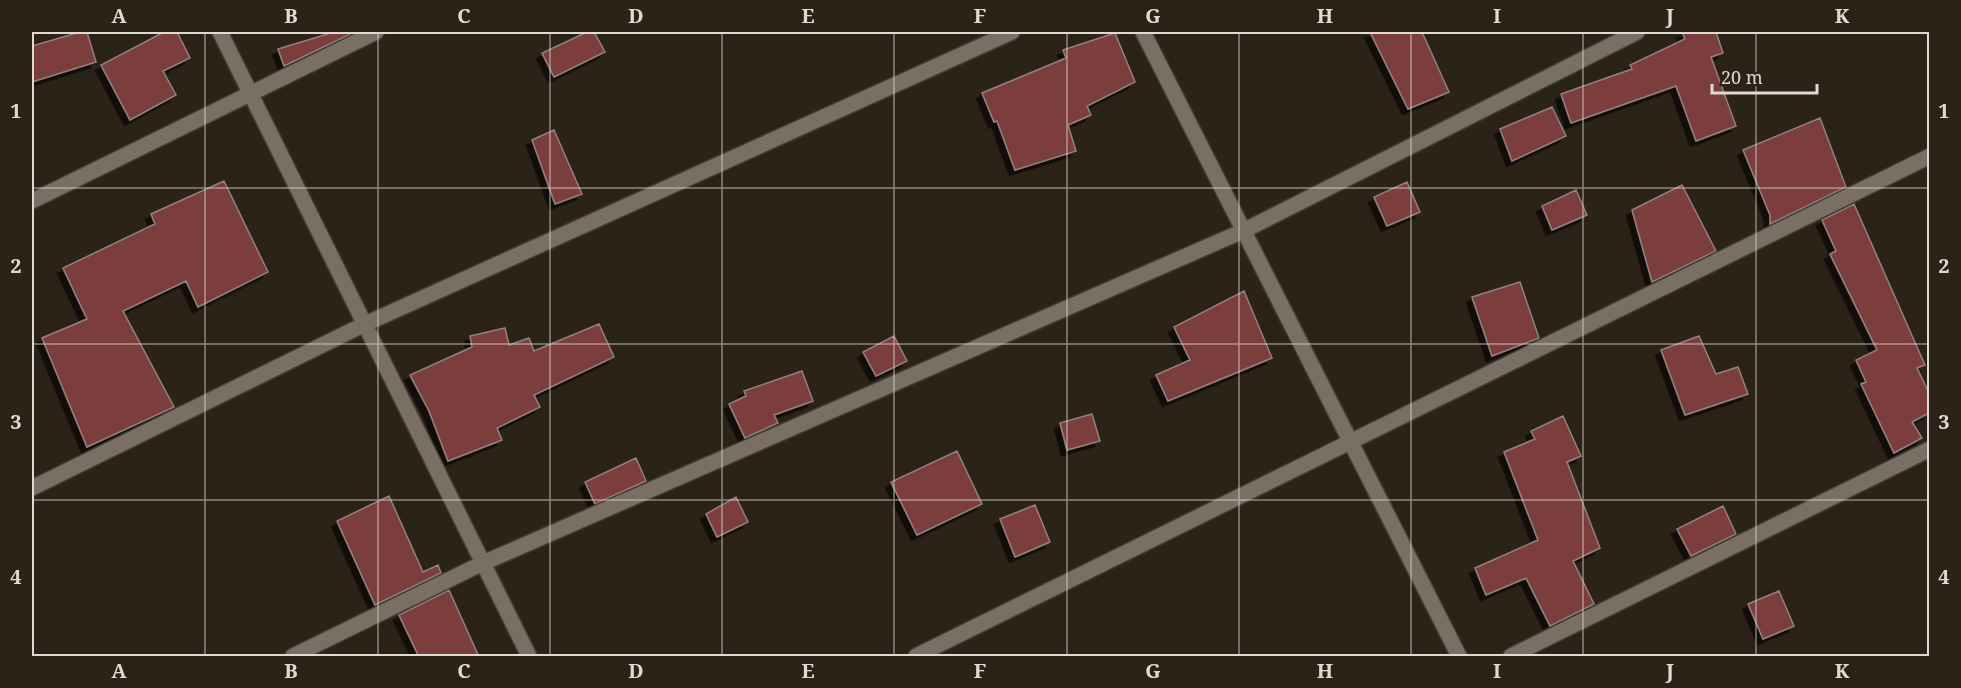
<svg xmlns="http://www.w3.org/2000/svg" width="1961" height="688" font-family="'Noto Serif',serif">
	<defs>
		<filter id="shadow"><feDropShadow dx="-5.5" dy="5.5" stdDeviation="0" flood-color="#0009"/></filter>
	</defs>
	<rect width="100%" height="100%" fill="#2b2218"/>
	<!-- building -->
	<path fill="#7b3d3d" stroke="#938181" stroke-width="1.5" filter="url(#shadow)" d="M80,32H87L96,62L32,82V46Z
		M164,32H177L190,58L163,71L176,95L130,120L101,65Z
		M334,32H355L284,66L278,49Z
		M587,32H594L605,52L554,77L542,53Z
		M1370,32H1422L1449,92L1408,109Z
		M1682,32H1716L1723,53L1711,57L1736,126L1696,141L1676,86L1571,123L1561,94L1632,69L1630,65L1685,39Z
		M1115,33L1135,82L1087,106L1091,115L1068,125L1076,151L1015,170L997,121L994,122L982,93L1066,58L1063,50Z
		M1552,107L1566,136L1512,161L1500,129Z
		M1820,118L1846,187L1770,224V215L1743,150Z
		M554,130L582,194L555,204L532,140Z
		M224,181L268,272L198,307L186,281L123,311L174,407L87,447L42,338L87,319L63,268L155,224L151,214Z
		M1407,182L1420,212L1387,226L1374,197Z
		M1682,185L1716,251L1652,282L1632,210Z
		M1576,190L1587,215L1552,230L1542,206Z
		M1854,204L1925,365L1917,368L1929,393V413L1912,422L1922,438L1894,453L1861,384L1866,382L1856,360L1877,350L1830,254L1836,251L1822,220Z
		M1520,282L1539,338L1492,356L1472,297Z
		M1244,291L1272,358L1168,401L1156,375L1190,360L1174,327Z
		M599,324L614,357L534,395L540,407L497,428L502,440L448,461L429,411L410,375L472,347L470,336L505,328L509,345L529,338L534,351Z
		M894,336L907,361L876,376L863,352Z
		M1699,336L1716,374L1738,367L1748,394L1685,415L1661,350Z
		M802,371L813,401L774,415L778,423L745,438L729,404L746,396L744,391Z
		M1092,414L1100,441L1067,450L1060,423Z
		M1563,416L1581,456L1567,462L1600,548L1573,561L1594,604L1550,626L1526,578L1486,595L1475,568L1538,540L1504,452L1535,439L1531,431Z
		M957,451L982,504L917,535L891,482Z
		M636,458L646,481L595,504L585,482Z
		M389,496L423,572L438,565L441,573L375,605L337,521Z
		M736,497L748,522L717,537L706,514Z
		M1035,505L1050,542L1015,557L1000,519Z
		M1723,506L1736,534L1691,556L1677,529Z
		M449,590L479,657H419L399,615Z
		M1779,591L1794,626L1763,639L1748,604Z"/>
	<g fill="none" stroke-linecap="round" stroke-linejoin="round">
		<defs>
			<path id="minor" d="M220,32L529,656
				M1143,32L1459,656
				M32,201L376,32
				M32,488L365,324L1012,32
				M293,656L483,563L1243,231L1637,32
				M916,656L1930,156
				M1511,656L1930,449"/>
		</defs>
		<!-- minor casing -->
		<use href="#minor" stroke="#443d36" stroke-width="18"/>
		<!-- minor -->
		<use href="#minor" stroke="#7a6f64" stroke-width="15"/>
	</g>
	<!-- grid -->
	<path fill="none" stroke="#e0dad4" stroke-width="1.5" stroke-opacity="0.55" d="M205,32V656M378,32V656M550,32V656M722,32V656M894,32V656M1067,32V656M1239,32V656M1411,32V656M1583,32V656M1756,32V656M32,188H1930M32,344H1930M32,500H1930"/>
	<!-- border -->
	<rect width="1961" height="688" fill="none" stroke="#2b2218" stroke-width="66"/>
	<!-- scale -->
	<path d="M1712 84v9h105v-9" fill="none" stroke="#e0dad4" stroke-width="3"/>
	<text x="1721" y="84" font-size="18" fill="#e0dad4" stroke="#2b2218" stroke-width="4.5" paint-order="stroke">20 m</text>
	<rect x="33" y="33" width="1895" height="622" fill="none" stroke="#e0dad4" stroke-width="2"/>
	<g font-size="20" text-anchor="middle" font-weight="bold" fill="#e0dad4">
		<text x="119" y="23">A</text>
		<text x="291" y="23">B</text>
		<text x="464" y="23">C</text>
		<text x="636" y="23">D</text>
		<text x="808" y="23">E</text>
		<text x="980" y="23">F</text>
		<text x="1153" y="23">G</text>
		<text x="1325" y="23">H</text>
		<text x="1497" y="23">I</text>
		<text x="1670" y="23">J</text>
		<text x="1842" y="23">K</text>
		<text x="16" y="118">1</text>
		<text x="1944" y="118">1</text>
		<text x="16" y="273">2</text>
		<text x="1944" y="273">2</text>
		<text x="16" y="429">3</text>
		<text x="1944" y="429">3</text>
		<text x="16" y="584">4</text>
		<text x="1944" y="584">4</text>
		<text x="119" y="678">A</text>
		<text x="291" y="678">B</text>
		<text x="464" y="678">C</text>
		<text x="636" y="678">D</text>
		<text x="808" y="678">E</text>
		<text x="980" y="678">F</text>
		<text x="1153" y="678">G</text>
		<text x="1325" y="678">H</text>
		<text x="1497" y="678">I</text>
		<text x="1670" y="678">J</text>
		<text x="1842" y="678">K</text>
	</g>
</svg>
